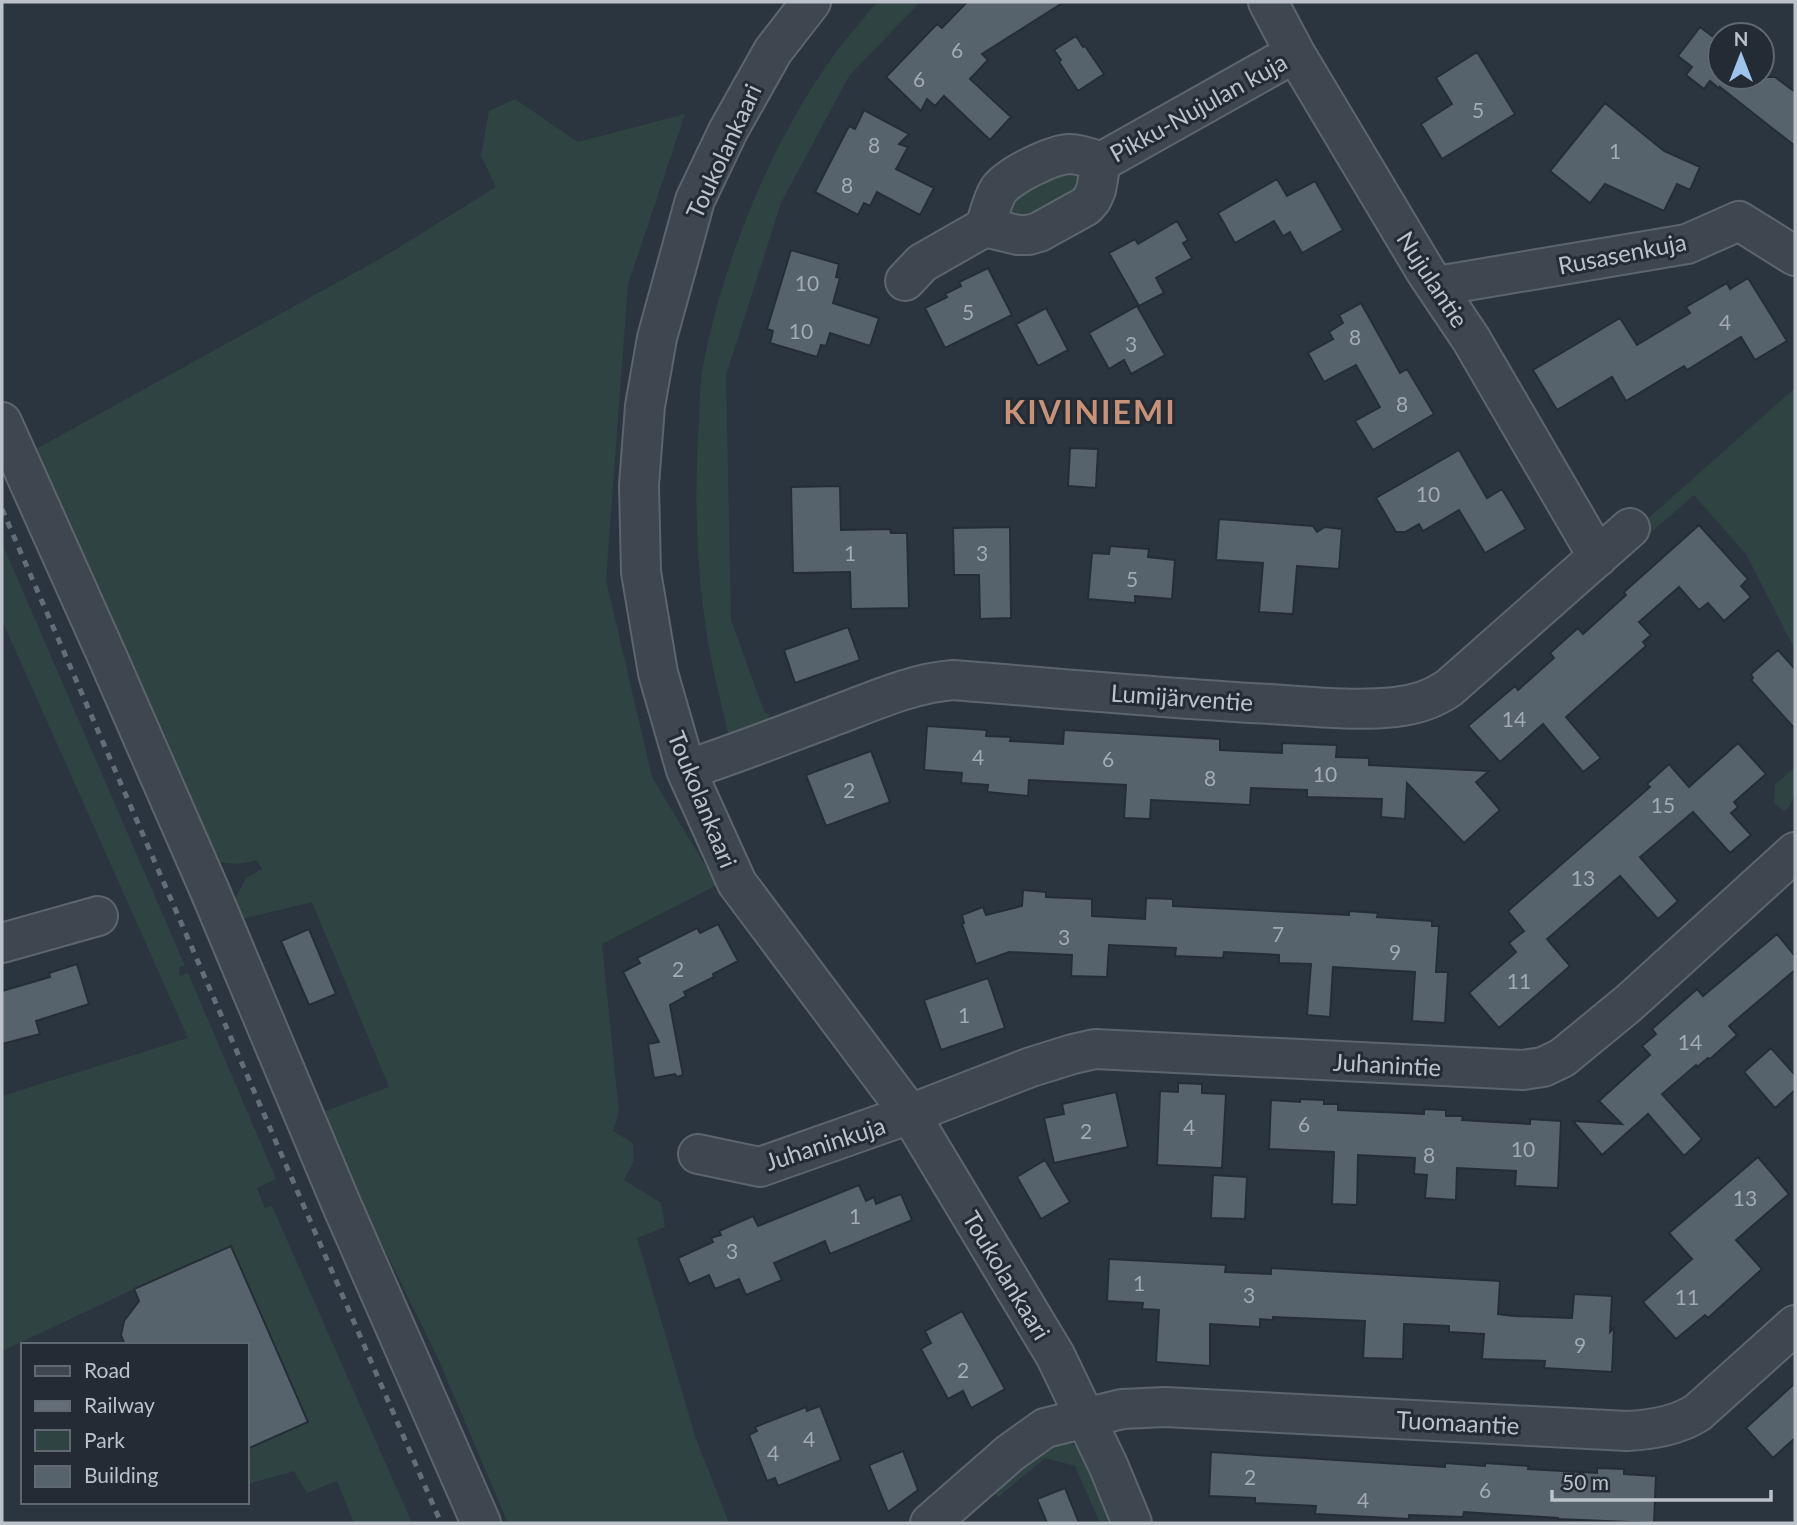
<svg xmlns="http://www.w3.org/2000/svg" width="1797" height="1525" font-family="Lato,sans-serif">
	<rect width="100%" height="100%" fill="#2a353f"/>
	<!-- green -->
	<path fill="#2f4442" d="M877,2H920L849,76L781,203L726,375L731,620L765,714L770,713L766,725L730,741C721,701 710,662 705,621C696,560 695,497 698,436C700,415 699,393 702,372C721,266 770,143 834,55C847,37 863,20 877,2Z
		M515,99L578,142L685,114L628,284L606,580L652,777L717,885L602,944L619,1112L613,1131L633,1143L634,1160L624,1180L661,1203L665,1227L637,1238L696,1439L729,1523H508L437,1356L318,1114L389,1087L312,902L233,921L235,900L246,878L262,869L257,860C235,866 224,865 204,855L27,454L385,256L496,187L481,156L489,111Z
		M1055,166L1079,174L1083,188L1013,224L1004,202Z
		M1795,388V650L1746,554L1694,495L1626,554L1623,541Z
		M2,543L185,966H181L179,969V973L181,976L188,973L276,1179L257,1188L265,1208L272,1206L412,1523H354L337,1481L307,1493L294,1471L248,1484L247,1449L308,1422L231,1246L134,1289L2,1351V1096L188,1038L2,620Z
		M1795,767C1795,782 1797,804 1784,811L1774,803L1775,785Z
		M1064,1440L1082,1449L1116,1523H1100L1075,1466L1045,1458L998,1497L991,1487L1047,1443Z"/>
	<!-- building -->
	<path fill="#56626c" stroke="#252e37" stroke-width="2" d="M967,2H1064L982,54L988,60L970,79L1011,117L990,140L944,96L935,106L927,99L921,111L886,77L937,24L942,28Z
		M1700,27L1720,42V77H1775L1795,92V146L1720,87V89L1710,81L1704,89L1686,75L1692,67L1678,56Z
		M1076,36L1083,47L1085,46L1104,74L1078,91L1059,62L1061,60L1054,50Z
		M1477,52L1515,114L1442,159L1421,124L1452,104L1436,78Z
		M1605,103L1664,151L1700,167L1690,190L1677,184L1664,211L1605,184L1590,203L1550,171Z
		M864,110L909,134L899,144L908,147L896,169L934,188L920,215L877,192L870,206L864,203L858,215L815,192L849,126L855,129Z
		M1277,179L1287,196L1315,181L1343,230L1302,253L1290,232L1283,236L1274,221L1235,243L1218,213Z
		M1177,221L1188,240L1183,243L1192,258L1156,278L1164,293L1139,306L1109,253L1135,239L1138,244Z
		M791,250L839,264L836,277L840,278L833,303L879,318L870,346L830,333L826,346L821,345L817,357L770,343L773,331L767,329Z
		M988,268L1012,315L945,348L925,308L947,297L945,294L961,286L959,282Z
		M1748,278L1787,341L1755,360L1741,337L1687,370L1684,366L1626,401L1612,377L1557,410L1533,370L1620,318L1637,345L1690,313L1686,307L1727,283L1730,289Z
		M1361,303L1400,373L1407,369L1434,414L1373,450L1355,421L1380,407L1356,365L1324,382L1308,353L1333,339L1329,332L1343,323L1339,315Z
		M1137,306L1165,355L1131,374L1124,360L1109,369L1089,333Z
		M1046,308L1068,350L1038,366L1016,324Z
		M1070,448L1098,449L1096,488L1068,486Z
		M1459,450L1487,498L1502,489L1526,529L1485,553L1459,510L1423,531L1419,524L1405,532H1396L1376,498Z
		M840,486L841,530L890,529L891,533H907L909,608L851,609L850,572L793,573L791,487Z
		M1219,519L1313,526L1317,532L1325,527L1342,529L1339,569L1297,566L1293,614L1259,612L1263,563L1216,560Z
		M1699,525L1748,579L1741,586L1751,597L1724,621L1708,603L1699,610L1679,587L1639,622L1651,635L1643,642L1646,646L1566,717L1601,758L1583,772L1543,724L1500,762L1468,726L1515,686L1518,690L1554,658L1550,653L1578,628L1583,634L1626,595L1624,592Z
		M1010,527L1011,618L980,619L979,575H954L953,528Z
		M1110,546L1149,549L1148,557L1175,560L1172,599L1135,596V603L1088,599L1092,553L1109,554Z
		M848,627L860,660L795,683L784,650Z
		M1778,650L1795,669V729L1751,680L1753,678L1751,674Z
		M927,726L987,730L986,736L1011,737L1010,741L1063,744L1064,730L1220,739V750L1282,753V743L1337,745L1336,757L1369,758V765L1489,771L1476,782L1500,810L1464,843L1407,783L1405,819L1381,817L1382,799L1307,797V790L1251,788L1250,805L1151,800L1150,819L1124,818L1126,785L1029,780L1028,796L987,792L988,785L961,783L962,773L924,770Z
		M1738,743L1766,774L1734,802L1738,807L1731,813L1751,835L1730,853L1693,812L1640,857L1678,901L1658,919L1620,876L1547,939L1570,966L1499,1028L1469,993L1516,952L1509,943L1524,931L1508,911L1650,787L1647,784L1669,764L1689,787Z
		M871,751L890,802L826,826L806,775Z
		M1023,890L1046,892V897L1092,899V916L1145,919L1146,898L1173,899V906L1349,915V911L1378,913L1377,917L1432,921V926H1439L1436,972H1448L1445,1023L1412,1021L1415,972L1333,967L1330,1017L1307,1015L1311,964L1279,963V955L1224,952L1223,958L1175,956L1176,948L1109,945L1107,977L1071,976L1072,955L1009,952L976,964L962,924L964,923L962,915L983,907L986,915L1022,906Z
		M718,924L738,961L713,974L714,977L684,992L686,996L670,1005L683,1075L677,1077L675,1074L654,1078L648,1044L659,1042L623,972L640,963L637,958L697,928L700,933Z
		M309,929L336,994L309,1005L281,941Z
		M1777,934L1795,956V970L1729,1026L1737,1035L1710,1059L1708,1058L1697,1067L1696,1065L1662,1094L1702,1139L1684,1156L1648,1114L1602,1155L1573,1121L1622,1124L1599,1101L1650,1055L1642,1046L1656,1034L1652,1029L1697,989L1703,996Z
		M77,964L89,1004L36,1021L40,1034L2,1044V991L50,977L49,973Z
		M988,978L1005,1028L941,1050L924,1000Z
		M1771,1048L1795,1075V1090L1775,1108L1744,1072Z
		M1178,1083L1202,1084V1093L1226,1094L1222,1168L1157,1165L1160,1091L1178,1092Z
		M1116,1092L1128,1147L1054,1163L1044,1118L1064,1114L1062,1104Z
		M1300,1099L1324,1100V1104H1338V1110L1424,1114V1109L1446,1110V1116H1463L1462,1120L1530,1124V1119L1561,1121L1558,1188L1515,1186L1516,1171L1457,1168L1456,1200L1425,1198L1427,1175L1414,1174L1415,1158L1358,1155L1357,1205L1332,1204L1334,1152L1269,1149L1271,1100L1300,1102Z
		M1758,1157L1789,1194L1736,1240L1762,1269L1708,1318L1705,1315L1676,1339L1643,1302L1692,1259L1669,1233Z
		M1045,1160L1070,1202L1041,1219L1017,1177Z
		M1213,1175L1247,1177L1245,1219L1211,1218Z
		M859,1185L866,1201L874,1197L876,1204L901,1194L912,1220L830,1254L825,1241L774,1263L782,1280L746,1295L739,1279L715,1289L709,1275L689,1284L678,1258L713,1242L711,1238L721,1235L719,1231L753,1216L758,1226Z
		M231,1246L308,1422L247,1449V1345H125L121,1335L124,1321L139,1301L134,1289Z
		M1109,1259L1226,1265L1225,1272L1271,1274V1268L1500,1281L1498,1314L1514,1316L1572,1318L1574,1294L1612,1296L1610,1332L1614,1328L1612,1372L1544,1368L1545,1361L1482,1359L1484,1334L1449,1332V1326L1404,1324L1403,1359L1363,1358L1365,1321L1273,1317V1320L1260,1319V1327L1210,1324V1366L1156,1362L1159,1310L1142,1309L1143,1303L1107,1301Z
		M962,1311L1005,1389L971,1408L963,1391L948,1399L921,1349L931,1343L925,1331Z
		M1795,1383V1438L1773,1458L1746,1428Z
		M820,1406L841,1460L778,1486L775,1478L767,1481L749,1435L757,1431L755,1427L806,1407L807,1411Z
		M903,1451L918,1490L888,1512L869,1465Z
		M1211,1452L1445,1467V1463L1485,1466V1463L1529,1466L1528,1469L1597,1473V1468L1624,1469V1474L1656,1476L1654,1523L1558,1519V1518L1464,1512L1463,1517L1409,1515V1519L1315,1514L1316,1506L1255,1503V1498L1209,1496Z
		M1065,1488L1079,1523H1047L1037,1499Z"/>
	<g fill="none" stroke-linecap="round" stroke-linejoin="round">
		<defs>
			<path id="minor" d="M811,2L773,51L728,131L695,200L657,338L645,406L639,485L641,572L658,673L686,770L737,883L910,1114L1055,1355L1108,1465L1132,1523
				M1268,2L1295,53L1426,272L1471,339L1598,557
				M1101,162L1096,190L1092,199L1086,206L1039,232L1029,235H1018L985,227C989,215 992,201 998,191C1007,176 1052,155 1069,154C1080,154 1091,158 1101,162L1295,53
				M905,281L922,263L985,227
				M1437,286L1687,244L1739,221L1795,256
				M2,422L107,656L209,889L342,1206L481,1523
				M686,770C738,753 788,733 839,714C876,700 914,683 953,680C1053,688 1152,697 1251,703C1299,705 1347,712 1395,707C1415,705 1433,699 1449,688L1630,528
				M2,943L98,916
				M698,1154L760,1167L910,1114L1031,1067L1073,1054L1095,1049L1523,1070L1543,1067L1562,1058L1629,1003L1795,852
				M930,1523L1010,1453L1045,1428L1122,1409L1165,1407L1627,1431C1651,1430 1676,1426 1697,1413L1795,1325"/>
		</defs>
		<!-- minor casing -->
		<use href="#minor" stroke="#5c656d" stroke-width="42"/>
		<!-- minor -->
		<use href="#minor" stroke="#3e4750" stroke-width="38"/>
		<!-- rail -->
		<path stroke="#636e78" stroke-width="5" stroke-dasharray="7 7" stroke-linecap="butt" d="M2,509L441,1523"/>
	</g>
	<g text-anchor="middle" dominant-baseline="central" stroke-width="6" stroke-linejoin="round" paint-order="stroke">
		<!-- number labels -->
		<g font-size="21" fill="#a2aab2">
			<text x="957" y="49">6</text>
			<text x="919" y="78">6</text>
			<text x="1478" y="109">5</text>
			<text x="874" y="144">8</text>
			<text x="1615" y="150">1</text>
			<text x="847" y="184">8</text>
			<text x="807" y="282">10</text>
			<text x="968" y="311">5</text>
			<text x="1725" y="321">4</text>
			<text x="801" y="330">10</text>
			<text x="1355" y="336">8</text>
			<text x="1131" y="343">3</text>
			<text x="1402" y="403">8</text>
			<text x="1428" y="493">10</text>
			<text x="850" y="552">1</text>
			<text x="982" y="552">3</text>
			<text x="1132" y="578">5</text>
			<text x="1514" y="718">14</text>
			<text x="978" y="756">4</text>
			<text x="1108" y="758">6</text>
			<text x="1325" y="773">10</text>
			<text x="1210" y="777">8</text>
			<text x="849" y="789">2</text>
			<text x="1663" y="804">15</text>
			<text x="1583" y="877">13</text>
			<text x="1278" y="933">7</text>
			<text x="1064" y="936">3</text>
			<text x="1395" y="951">9</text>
			<text x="678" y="968">2</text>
			<text x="1519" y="980">11</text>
			<text x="964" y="1014">1</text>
			<text x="1690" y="1041">14</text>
			<text x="1304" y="1123">6</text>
			<text x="1189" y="1126">4</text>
			<text x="1086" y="1130">2</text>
			<text x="1523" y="1148">10</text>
			<text x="1429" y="1154">8</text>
			<text x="1745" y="1197">13</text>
			<text x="855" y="1215">1</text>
			<text x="732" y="1250">3</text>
			<text x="1139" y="1282">1</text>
			<text x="1249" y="1294">3</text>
			<text x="1687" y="1296">11</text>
			<text x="1580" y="1344">9</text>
			<text x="963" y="1369">2</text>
			<text x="809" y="1438">4</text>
			<text x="773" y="1452">4</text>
			<text x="1250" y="1476">2</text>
			<text x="1485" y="1489">6</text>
			<text x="1363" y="1499">4</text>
		</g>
		<!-- street labels -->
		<g font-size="24" fill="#bbc2ca" stroke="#232c35">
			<text transform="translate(1198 107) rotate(-29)">Pikku-Nujulan kuja</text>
			<text transform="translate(723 151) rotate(-65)">Toukolankaari</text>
			<text transform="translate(1622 253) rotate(-11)">Rusasenkuja</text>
			<text transform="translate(1433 279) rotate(57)">Nujulantie</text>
			<text transform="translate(1182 697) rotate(4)">Lumijärventie</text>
			<text transform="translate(703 799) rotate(68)">Toukolankaari</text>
			<text transform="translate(1387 1064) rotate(3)">Juhanintie</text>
			<text transform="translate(825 1143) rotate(-18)">Juhaninkuja</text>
			<text transform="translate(1007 1275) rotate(59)">Toukolankaari</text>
			<text transform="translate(1458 1422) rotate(3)">Tuomaantie</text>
		</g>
		<!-- district labels -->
		<g font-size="32" font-weight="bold" letter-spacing="2" fill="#c99276" stroke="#232c35">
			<text x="1090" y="411">KIVINIEMI</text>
		</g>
	</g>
	<!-- border -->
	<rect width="1797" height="1525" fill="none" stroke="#bbc2ca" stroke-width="7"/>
	<!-- legend -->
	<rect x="21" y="1343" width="228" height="161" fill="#232c35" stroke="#606871" stroke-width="2"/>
	<rect x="35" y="1366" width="35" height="10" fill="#3e4750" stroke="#606871" stroke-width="2"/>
	<text x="84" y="1378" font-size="21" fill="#bbc2ca">Road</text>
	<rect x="35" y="1401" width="35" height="10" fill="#636e78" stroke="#606871" stroke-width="2"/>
	<text x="84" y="1413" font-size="21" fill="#bbc2ca">Railway</text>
	<rect x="35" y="1430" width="35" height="21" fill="#2f4442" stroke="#606871" stroke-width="2"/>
	<text x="84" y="1448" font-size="21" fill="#bbc2ca">Park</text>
	<rect x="35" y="1466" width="35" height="21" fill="#56626c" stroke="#606871" stroke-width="2"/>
	<text x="84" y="1483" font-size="21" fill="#bbc2ca">Building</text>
	<!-- north arrow -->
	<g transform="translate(1741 56)"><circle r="33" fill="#232c35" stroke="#606871" stroke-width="2"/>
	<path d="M0-5L12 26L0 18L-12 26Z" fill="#9ec4ec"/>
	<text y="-10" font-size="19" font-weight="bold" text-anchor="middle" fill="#bbc2ca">N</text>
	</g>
	<!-- scale -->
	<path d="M1552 1490v10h219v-10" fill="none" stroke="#bbc2ca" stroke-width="3.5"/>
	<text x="1562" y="1490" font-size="21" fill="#bbc2ca" stroke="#232c35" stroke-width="5" paint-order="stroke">50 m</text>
</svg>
